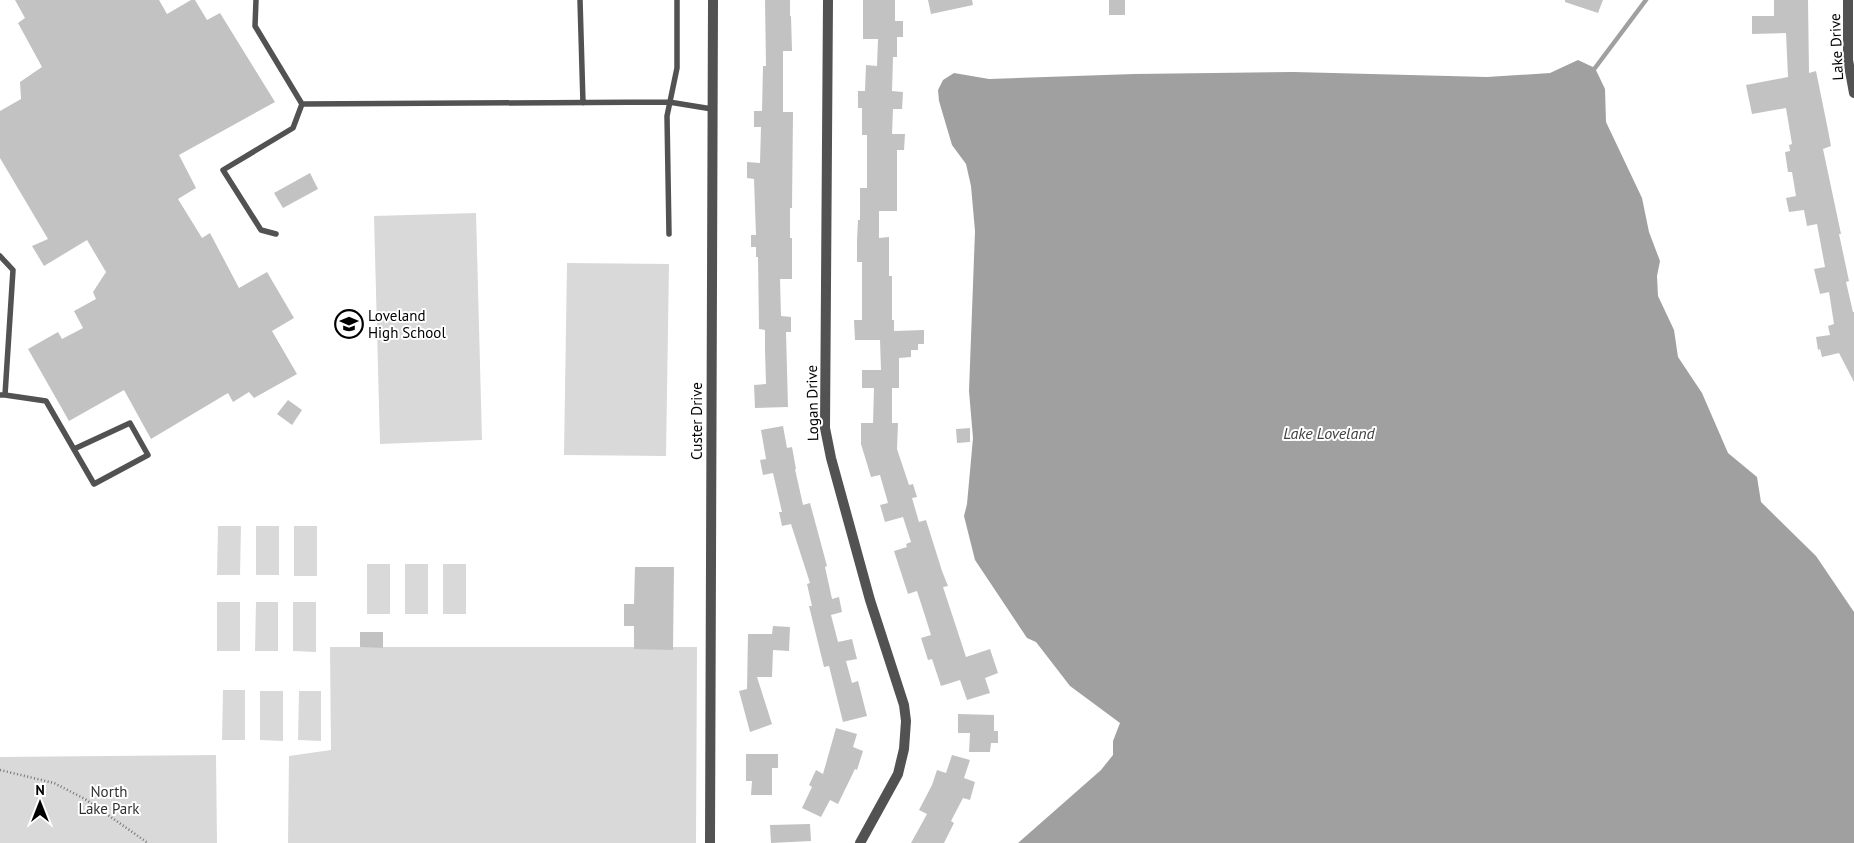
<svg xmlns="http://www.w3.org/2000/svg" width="1854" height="843" font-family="'PT Sans',sans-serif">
	<rect width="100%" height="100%" fill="#fff"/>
	<!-- green -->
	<path fill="#d9d9d9" d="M476,213L482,440L380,444L374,216Z
		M567,263L669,264L666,456L564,455Z
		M218,526H241L240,575H217Z
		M256,526H279V575H256Z
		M294,526H317V576H294Z
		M367,564H390V614H367Z
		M405,564H428V614H405Z
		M443,564H466V614H443Z
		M217,602H240V651H217Z
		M256,602H278V651H255Z
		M293,602H316V652L293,651Z
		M330,647H697L696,843H288L289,756L331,750Z
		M223,690H245V740H222Z
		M260,691H283V741L260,740Z
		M299,691H321V741L298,740Z
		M216,755L217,843H0V757Z"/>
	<!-- water -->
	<path fill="#a0a0a0" d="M1578,60L1595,68L1605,89L1606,122L1642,198L1649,232L1660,261L1657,276L1658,296L1674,330L1678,357L1702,393L1728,453L1757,477L1761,502L1816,556L1854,612V843H1018L1101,770L1113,755V741L1120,723L1070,686L1036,642L1027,638L975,560L964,516L967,504L973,438L969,391L975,231L971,186L966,164L952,145L939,101L938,90L943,80L954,73L989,79L1134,74L1294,72L1487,77L1550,73Z"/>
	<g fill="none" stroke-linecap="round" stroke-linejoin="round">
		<!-- stream -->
		<path stroke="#a0a0a0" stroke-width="4.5" d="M1595,68L1646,0"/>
	</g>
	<!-- building -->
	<path fill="#c2c2c2" d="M15,0H159L167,14L191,0H195L207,20L220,13L275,102L179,155L196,188L178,199L202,238L210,233L239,288L267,272L294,318L272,331L297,374L254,398L249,392L233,402L228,393L151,439L124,390L69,421L28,349L58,332L62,339L83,328L74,311L96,299L93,292L106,272L87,240L44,266L32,246L48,239L0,158V111L21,99L20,82L42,67L18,23L25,18Z
		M765,0H790V16H791L792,51H783V112H793L792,208H790V238H792V279H780L781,316L791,317V332H786L788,407L755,408L754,385L766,384L765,350V330L759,329L758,257H756V247H751V235H756L754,179L747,178V162L760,163L761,127H754V111H762L763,66H766Z
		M863,0H895V21H903V37H897V57H893L892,91L903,92L902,109H893L892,134H905L904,150H897V211H879V238L889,237V276H892V320H894V331L924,330V344H918V350H911V357L899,358V388H892V423H898L897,449L909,485L913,484L917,497L912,498L919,522L926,520L942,571L948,586L943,587L966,657L990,649L998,673L985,678L990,693L967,700L960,680L941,686L932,659L928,660L921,638L931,635L926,619L917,591L908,594L894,551L907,547L906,544L911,542L903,517L885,522L880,505L888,503L880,475L871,477L861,444V423H873L874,388H862V370H881L880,340H855L854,320H862V262H857V240L858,220H860V188H867V135H862V108H858V91H865L866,65L877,66L878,39H863Z
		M928,0H972L973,5L931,14Z
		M1109,0H1125V15H1109Z
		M1565,0H1603L1598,13L1565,2Z
		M1774,0H1808L1809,73L1816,71L1828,130L1831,146L1823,149L1841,234H1839L1849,281L1846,282L1853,312H1854V382L1839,353L1822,357L1820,349L1818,350L1816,337L1830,335L1828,326L1834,324L1829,292L1820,294L1814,269L1825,267L1817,224L1807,226L1804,210L1789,212L1786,198L1796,196L1792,172H1788L1785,152L1790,151L1789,145L1792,144L1786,108L1752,114L1746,85L1788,77L1786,33L1752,34V16H1774Z
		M310,173L318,189L283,208L274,193Z
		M288,400L302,410L292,425L277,414Z
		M783,426L787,448L792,447L796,469H795L803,505L810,503L827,566L825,567L832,599L839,597L842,612L831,615L838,642L852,639L857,659L846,661L852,683L858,681L867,716L843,722L829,666L824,667L809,606H812L807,584L810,583L791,524L782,526L779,512H782L773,473L763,475L760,460L766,459L761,430Z
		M970,428V442L957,443L956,429Z
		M635,567H674L673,650L634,649V626H624V604H634Z
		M773,626L790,627L789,651L773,650L772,677H757L772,724L750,732L739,691L747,689L748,634H772Z
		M360,632H383V648L360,647Z
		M958,714L994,715V731H998V743H991L990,752H969L970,733H958Z
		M836,728L857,734L853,747L863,751L857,770L855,769L838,804L830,800L821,817L802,808L812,787L809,785L816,770L823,774Z
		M746,754H778V768H772V795H751L752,781H746Z
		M952,755L970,760L964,778L975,782L970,800L963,798L951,821L954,823L944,843H911L927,814L919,810L932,785L937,770L946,773Z
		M810,824L811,841L771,843L770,825Z"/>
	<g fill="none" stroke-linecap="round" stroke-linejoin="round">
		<!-- path -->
		<path stroke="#747474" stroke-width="2.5" stroke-dasharray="1 2.5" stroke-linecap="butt" d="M0,770L54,783L85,799L148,843"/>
		<!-- service -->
		<path stroke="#525252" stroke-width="5.5" d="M256,0L255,26L302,104L669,102L712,109
			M580,0L583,103
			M276,234L261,230L223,170L293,128L302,104
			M669,234L667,116L677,68V0
			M0,256L13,270L5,395H0
			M5,395L46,401L94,484L148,455L130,423L74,449"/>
		<!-- minor -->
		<path stroke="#525252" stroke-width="10" d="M828,0L825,428L831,458L870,600L904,705L906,721L904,749L898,774L860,843
			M1848,0V60L1854,93
			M710,843L713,0"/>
	</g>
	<!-- icons -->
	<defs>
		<symbol id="school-ring" viewBox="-11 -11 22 22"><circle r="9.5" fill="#fff" stroke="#000" stroke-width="1.5"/><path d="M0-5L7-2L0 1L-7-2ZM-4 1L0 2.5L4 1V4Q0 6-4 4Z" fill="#000"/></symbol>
	</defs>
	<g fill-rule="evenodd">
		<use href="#school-ring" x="333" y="308" width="32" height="32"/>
	</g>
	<g text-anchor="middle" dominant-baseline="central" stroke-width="4" stroke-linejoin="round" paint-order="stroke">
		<!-- street labels -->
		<g font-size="15" fill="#000" stroke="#fff">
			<text transform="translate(1836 47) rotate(-93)">Lake Drive</text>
			<text transform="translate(812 403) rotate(-91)">Logan Drive</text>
			<text transform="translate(696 421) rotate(-90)">Custer Drive</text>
		</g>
		<!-- poi labels -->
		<g font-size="15" fill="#000" stroke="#fff" text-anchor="start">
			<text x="368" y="315">Loveland<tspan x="368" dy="17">High School</tspan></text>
		</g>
		<!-- park labels -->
		<g font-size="15" fill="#303030" stroke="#fff">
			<text x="109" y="791">North<tspan x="109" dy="17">Lake Park</tspan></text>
		</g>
		<!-- water labels -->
		<g font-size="16" font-style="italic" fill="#414141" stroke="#fff">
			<text x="1329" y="433">Lake Loveland</text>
		</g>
	</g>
	<!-- north arrow -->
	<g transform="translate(40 803)" stroke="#ffffff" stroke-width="4" paint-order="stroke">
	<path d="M0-4L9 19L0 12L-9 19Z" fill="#000000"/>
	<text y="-8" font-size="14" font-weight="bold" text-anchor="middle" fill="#000000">N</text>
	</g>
</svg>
